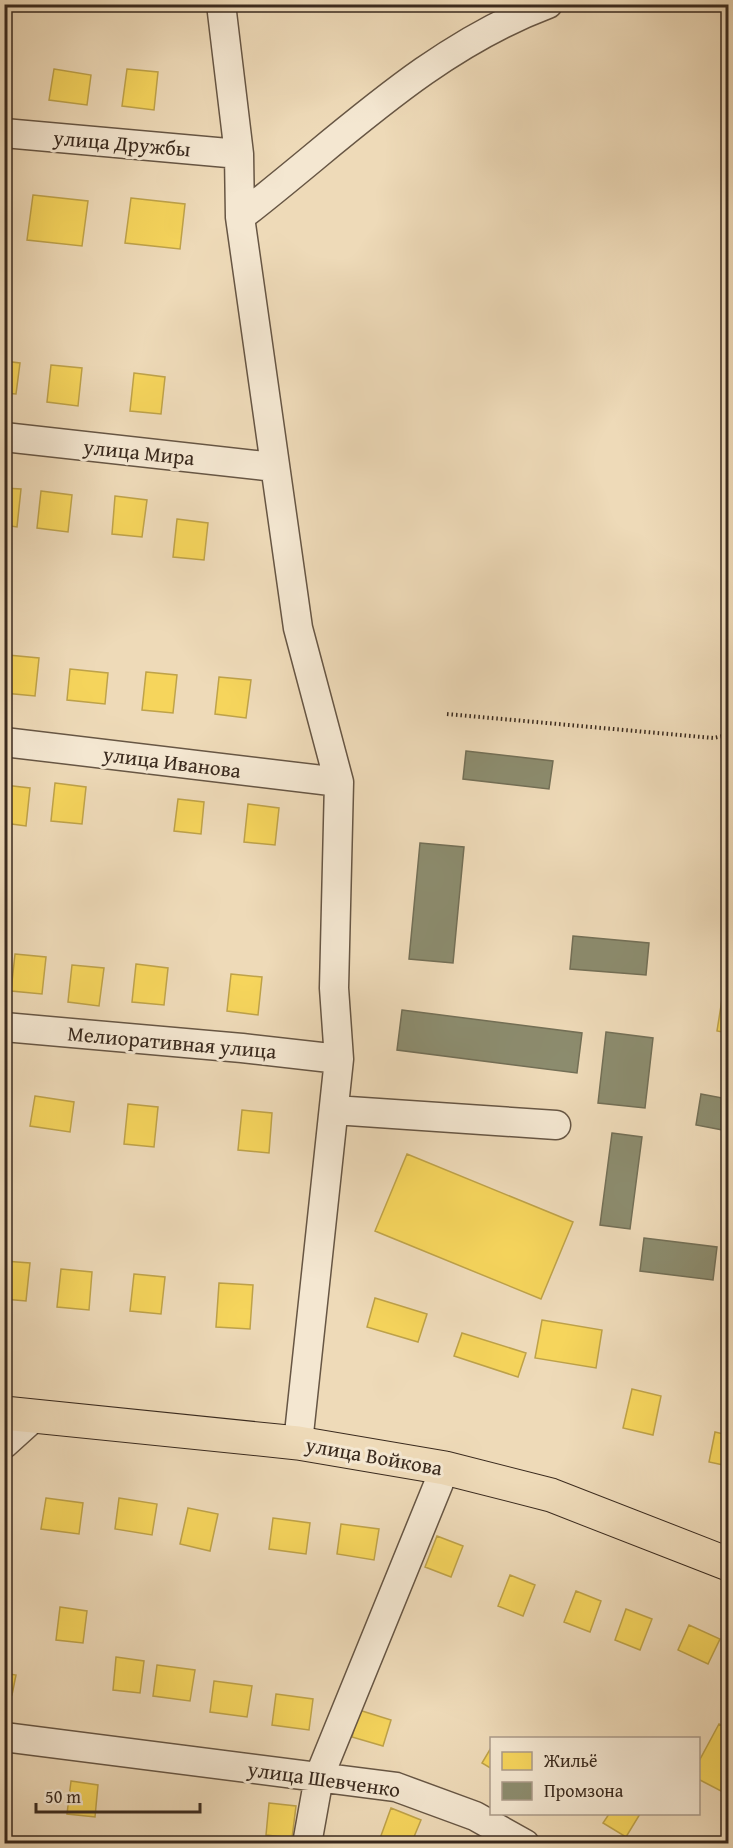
<svg xmlns="http://www.w3.org/2000/svg" width="733" height="1848" font-family="'Gentium Book Plus',serif">
	<rect width="100%" height="100%" fill="#eedab8"/>
	<filter id="stains"><feTurbulence type="fractalNoise" baseFrequency=".00333" numOctaves="4"/><feColorMatrix values="0 0 0 0 .2 0 0 0 0 .09 0 0 0 0 .02 0 0 0 .5 -.17"/></filter>
	<radialGradient id="worn" r=".72"><stop offset=".6" stop-color="#630" stop-opacity="0"/><stop offset="1" stop-color="#630" stop-opacity=".3"/></radialGradient>
	<!-- homes -->
	<path fill="#f6d55c" stroke="#bea249" stroke-width="1.5" d="M54,69L91,75L87,105L49,100Z
		M127,69L158,72L154,110L122,106Z
		M33,195L88,201L82,246L27,240Z
		M131,198L185,204L180,249L125,243Z
		M4,361L20,363L16,394L4,393Z
		M51,365L82,368L78,406L47,402Z
		M134,373L165,377L161,414L130,411Z
		M4,488L21,489L17,527L4,525Z
		M41,491L72,495L68,532L37,528Z
		M115,496L147,500L142,537L112,534Z
		M177,519L208,523L204,560L173,557Z
		M8,655L39,658L35,696L4,693Z
		M70,669L108,673L105,704L67,700Z
		M146,672L177,675L173,713L142,710Z
		M219,677L251,680L246,718L215,714Z
		M55,783L86,787L82,824L51,821Z
		M4,785L30,788L26,826L4,823Z
		M178,799L204,802L201,834L174,831Z
		M248,804L279,808L275,845L244,842Z
		M15,954L46,957L42,994L11,991Z
		M136,964L168,968L164,1005L132,1002Z
		M72,965L104,968L99,1006L68,1002Z
		M231,974L262,977L258,1015L227,1011Z
		M726,974H728V1033L717,1031Z
		M35,1096L74,1102L70,1132L30,1126Z
		M128,1104L158,1107L154,1147L124,1144Z
		M242,1110L272,1113L269,1153L238,1150Z
		M407,1154L573,1222L541,1299L375,1231Z
		M4,1261L30,1263L26,1301L4,1299Z
		M61,1269L92,1272L89,1310L57,1307Z
		M134,1274L165,1277L161,1314L130,1311Z
		M219,1283L253,1285L250,1329L216,1327Z
		M375,1298L427,1314L418,1342L367,1327Z
		M542,1320L602,1330L596,1368L535,1358Z
		M462,1333L526,1353L518,1377L454,1356Z
		M632,1389L661,1396L653,1435L623,1428Z
		M715,1432L728,1435V1466L709,1462Z
		M46,1498L83,1503L79,1534L41,1529Z
		M119,1498L157,1504L152,1535L115,1529Z
		M188,1508L218,1514L210,1551L180,1544Z
		M273,1518L310,1523L306,1554L269,1549Z
		M341,1524L379,1529L374,1560L337,1554Z
		M437,1536L463,1546L451,1577L425,1567Z
		M510,1575L535,1585L523,1616L498,1606Z
		M576,1591L601,1601L590,1632L564,1622Z
		M60,1607L87,1611L83,1643L56,1640Z
		M626,1609L652,1619L640,1650L615,1640Z
		M689,1625L720,1639L708,1664L678,1650Z
		M116,1657L144,1661L140,1693L113,1690Z
		M157,1665L195,1670L190,1701L153,1696Z
		M4,1673L16,1675L12,1695L4,1694Z
		M214,1681L252,1686L247,1717L210,1712Z
		M276,1694L313,1699L309,1730L272,1725Z
		M359,1710L391,1720L383,1746L352,1737Z
		M719,1724L728,1729V1776L721,1791L698,1779V1763Z
		M492,1746V1769L482,1763Z
		M71,1781L98,1785L95,1817L67,1814Z
		M269,1803L296,1806L292,1838L266,1835Z
		M391,1808L421,1820L411,1844H378Z
		M609,1814H640L626,1837L603,1823Z"/>
	<!-- industry -->
	<path fill="#8c8c6e" stroke="#736f56" stroke-width="1.5" d="M466,751L553,761L549,789L463,779Z
		M420,843L464,847L453,963L409,959Z
		M573,936L649,943L646,975L570,969Z
		M402,1010L582,1033L577,1073L397,1050Z
		M606,1032L653,1038L645,1108L598,1103Z
		M701,1094L728,1099V1131L696,1125Z
		M612,1133L642,1137L630,1229L600,1225Z
		M644,1238L717,1247L713,1280L640,1271Z"/>
	<g fill="none" stroke-linecap="round" stroke-linejoin="round">
		<defs>
			<path id="minor" d="M221,4L239,154L240,217L298,628L339,782L334,988L339,1059L298,1443
				M4,133L239,154
				M240,217C339,141 428,49 548,4
				M4,437L274,467
				M4,742L339,782
				M4,1027L242,1048L339,1059
				M334,1110L556,1125
				M4,1444L35,1416
				M4,1737L396,1787L475,1816L525,1844
				M307,1844L319,1777L445,1468"/>
			<path id="major" d="M4,1413L298,1443L445,1468L551,1495L728,1564"/>
		</defs>
		<!-- minor casing -->
		<use href="#minor" stroke="#675644" stroke-width="31"/>
		<!-- major casing -->
		<use href="#major" stroke="#3a2a1e" stroke-width="35"/>
		<!-- path -->
		<path stroke="#3a2a1e" stroke-width="4" stroke-dasharray="1.5 3" stroke-linecap="butt" d="M447,714L713,738L728,735"/>
		<!-- minor -->
		<use href="#minor" stroke="#f4e7d1" stroke-width="28"/>
		<!-- major -->
		<use href="#major" stroke="#eedab8" stroke-width="33"/>
	</g>
	<g text-anchor="middle" dominant-baseline="central" stroke-width="6" stroke-linejoin="round" paint-order="stroke">
		<!-- street labels -->
		<g font-size="21" fill="#3a2a1e" stroke="#f4e7d1">
			<text transform="translate(122 143) rotate(5)">улица Дружбы</text>
			<text transform="translate(139 452) rotate(6)">улица Мира</text>
			<text transform="translate(172 762) rotate(7)">улица Иванова</text>
			<text transform="translate(172 1042) rotate(5)">Мелиоративная улица</text>
			<text transform="translate(374 1456) rotate(10)">улица Войкова</text>
			<text transform="translate(324 1779) rotate(8)">улица Шевченко</text>
		</g>
	</g>
	<!-- margin -->
	<rect width="733" height="1848" fill="none" stroke="#eedab8" stroke-width="24"/>
	<rect x="6" y="6" width="721" height="1836" fill="none" stroke="#3a2a1e" stroke-width="3"/>
	<rect x="12" y="12" width="709" height="1824" fill="none" stroke="#3a2a1e" stroke-width="1.5"/>
	<!-- legend -->
	<rect x="490" y="1737" width="210" height="78" fill="#f4e7d1" stroke="#aa9b89" stroke-width="1.5"/>
	<rect x="502" y="1752" width="30" height="18" fill="#f6d55c" stroke="#aa9b89" stroke-width="1.5"/>
	<text x="544" y="1767" font-size="18" fill="#3a2a1e">Жильё</text>
	<rect x="502" y="1782" width="30" height="18" fill="#8c8c6e" stroke="#aa9b89" stroke-width="1.5"/>
	<text x="544" y="1797" font-size="18" fill="#3a2a1e">Промзона</text>
	<!-- scale -->
	<path d="M36 1803v9h164v-9" fill="none" stroke="#3a2a1e" stroke-width="3"/>
	<text x="45" y="1803" font-size="18" fill="#3a2a1e" stroke="#f4e7d1" stroke-width="4.5" paint-order="stroke">50 m</text>
	<rect width="100%" height="100%" filter="url(#stains)"/>
	<rect width="100%" height="100%" fill="url(#worn)"/>
</svg>
